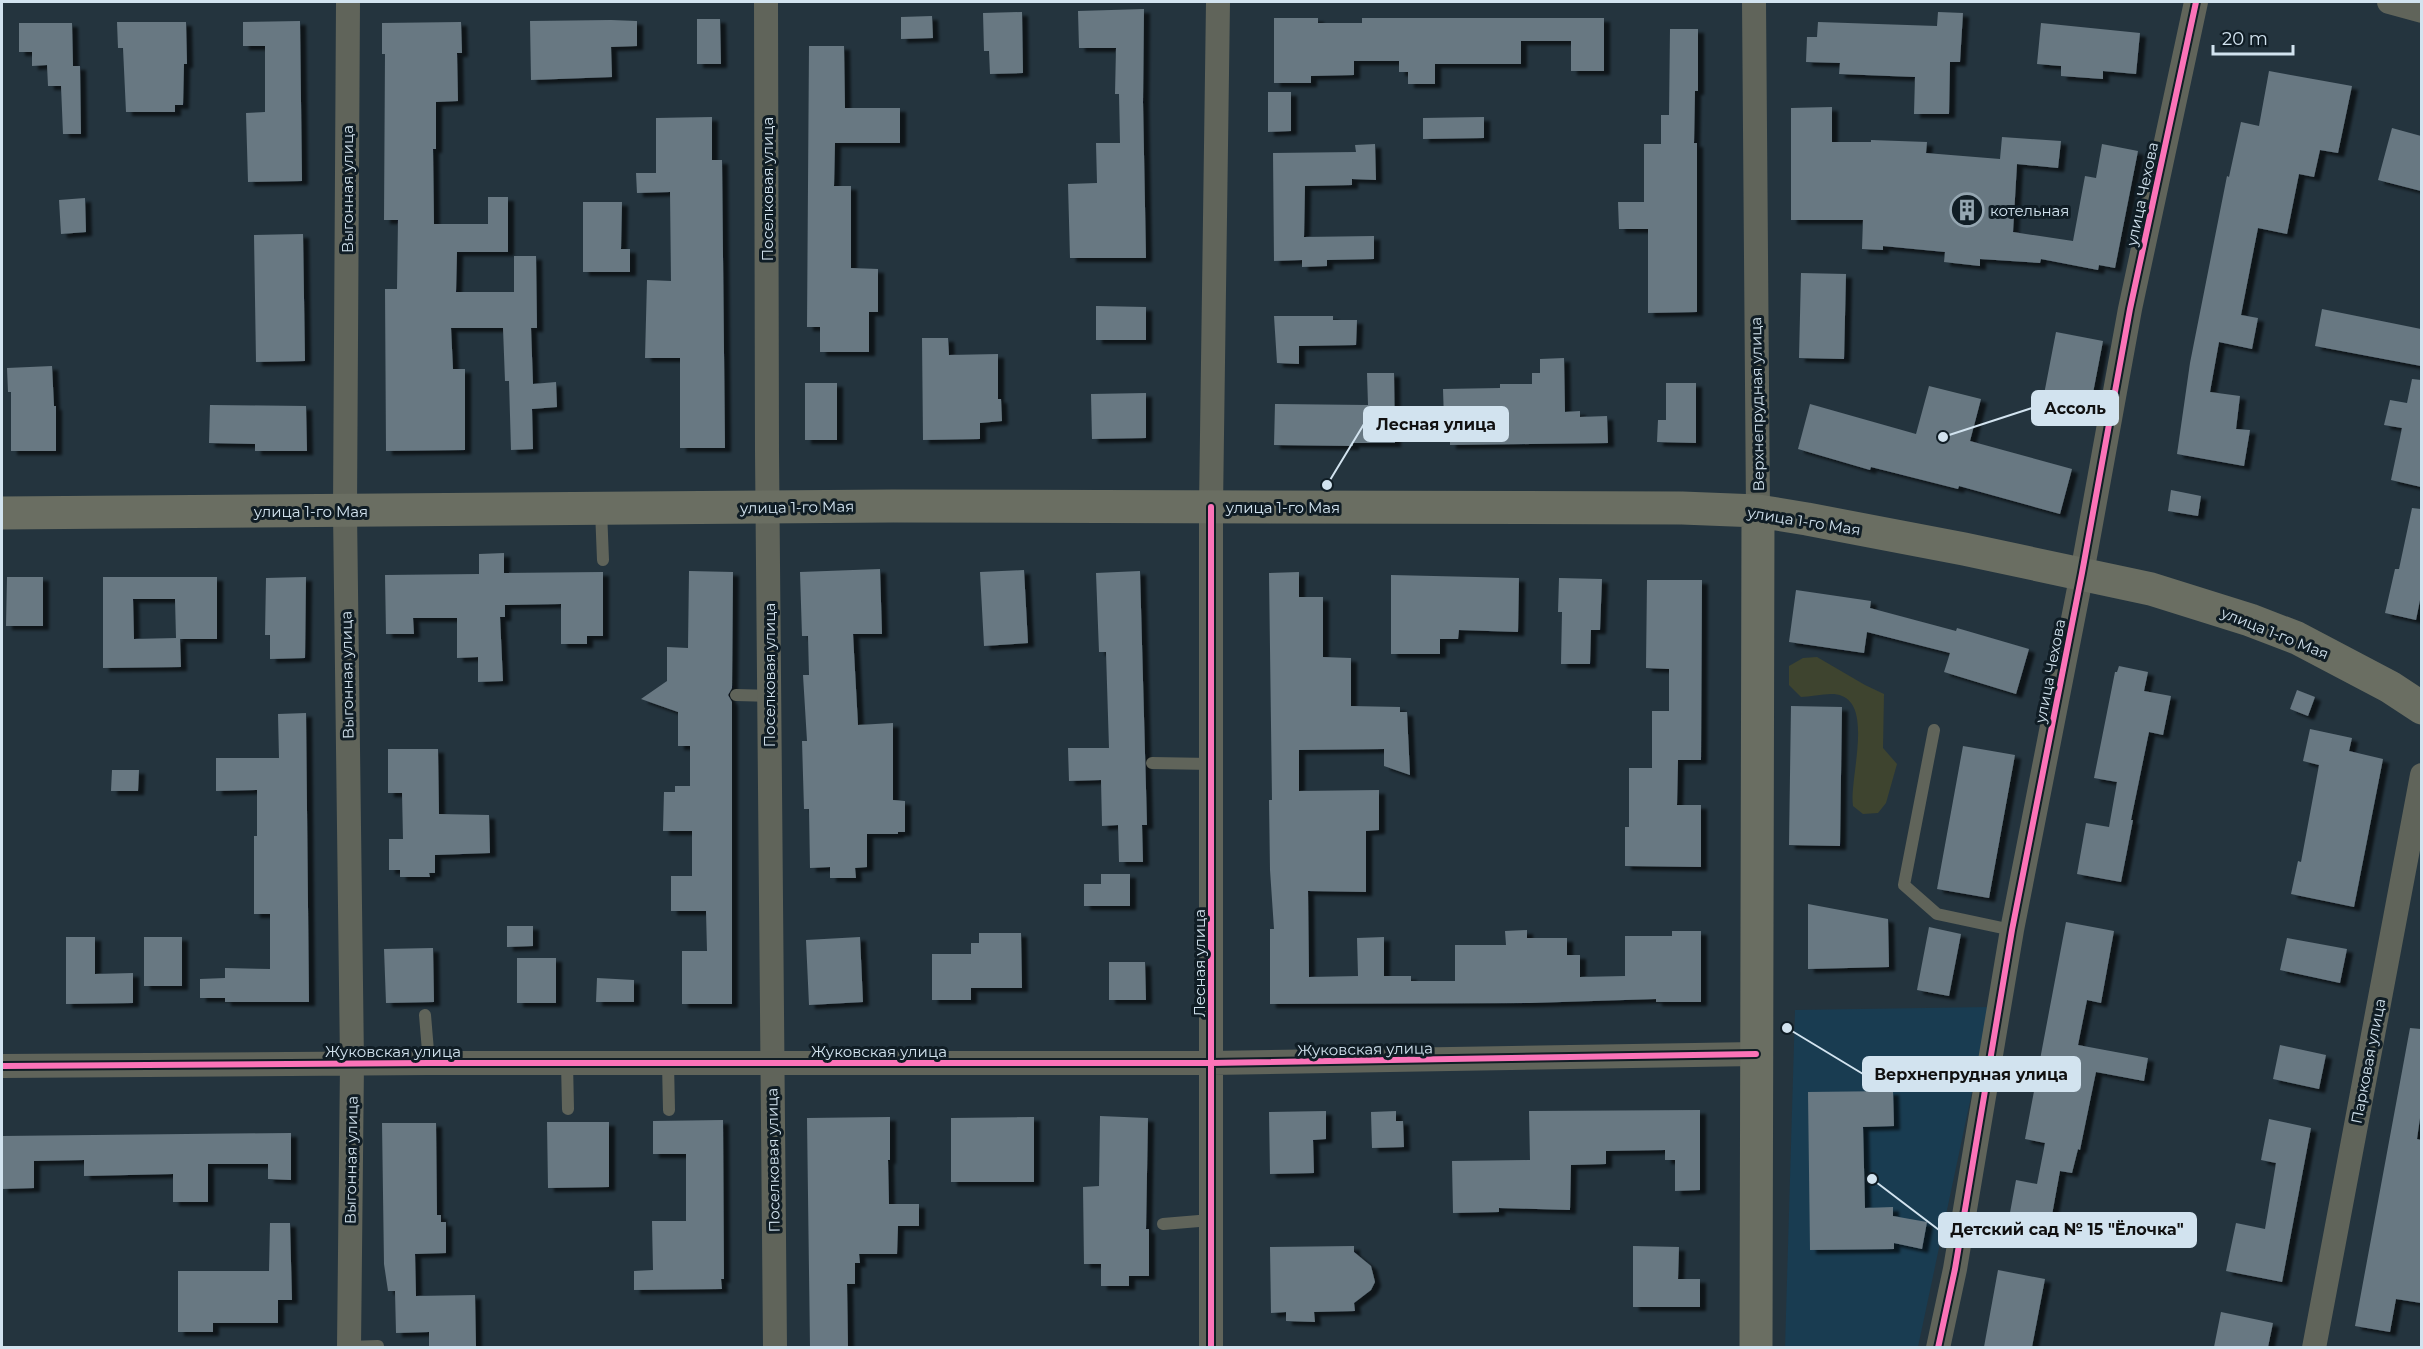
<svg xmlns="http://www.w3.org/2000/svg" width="2423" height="1349" font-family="Montserrat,sans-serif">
	<defs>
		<filter id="shadow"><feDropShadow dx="6" dy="4" stdDeviation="1.5" flood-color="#0009"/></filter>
	</defs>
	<rect width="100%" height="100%" fill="#24343e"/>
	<!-- built -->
	<path fill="#193c51" d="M1990,1007L1918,1347L1785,1348L1795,1010Z"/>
	<!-- green -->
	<path fill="#3e442f" d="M1817,657L1865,685L1884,694L1883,748L1897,764L1886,803L1878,813L1863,814L1853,806C1849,780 1873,708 1842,696C1832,691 1813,697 1801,697L1789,685V666L1803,658Z"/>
	<!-- building -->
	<path fill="#687882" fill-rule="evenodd" filter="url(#shadow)" d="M1144,9L1143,102L1146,258H1070L1068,184L1097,183L1096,143H1120L1119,94H1115L1116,48H1079L1078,11Z
		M1022,12L1023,73L990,74L989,51H984L983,13Z
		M1938,12L1963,13L1960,62H1950L1949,114H1914L1915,77L1839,74L1840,63L1806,62L1807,37H1817L1818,22L1937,26Z
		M932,16L933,38L901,39V17Z
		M1274,18H1318V23H1362V18H1604V71H1571V41H1521V64H1435V84H1408V72H1399V61H1354V75L1311,76V83H1274Z
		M697,19H720L721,64H697Z
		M611,20L637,21V46L611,47L612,77L531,80L530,21Z
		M300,21L302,181L248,182L246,113L265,112V46H243V22Z
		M117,22H186L187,64H184L183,105H175V112H126L123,48H118Z
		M461,22L462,53H457L458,101L436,102V149H433L434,224H488V197H508V252H457L456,292H514V256H536L537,328H531L533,384L556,382L557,407L532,409L533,449L511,450L509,381H505L503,328H451L453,369H465V450L386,451L385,289H397L398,220H384L385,54H382V23Z
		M19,23H72L73,66H80L81,134H63L61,86H48L47,65L32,66V52H19Z
		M2041,23L2140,33L2136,74L2103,71V79L2061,76V66L2037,64Z
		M1670,29H1698V91H1695L1694,143H1697V312L1648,313V229H1619L1618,202H1644V144H1661V115H1669Z
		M809,46H844L845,108H900V143H835L834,186H851V268L878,269V312H869V352H820V327H807Z
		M2269,71L2352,86L2338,153L2320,150L2314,177L2299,174L2287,234L2258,228L2241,315L2258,318L2252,349L2219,342L2210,392L2240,396L2236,429L2250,430L2244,466L2177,454L2190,363L2227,176L2229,177L2241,122L2259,126Z
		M1268,92H1291V131L1268,132Z
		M1832,107V142H1871V140L1927,142L1926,153L2000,159L2002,137L2061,141L2058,168L2017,164L2013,232L2073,241L2085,176L2096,178L2102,144L2138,151L2115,268L2099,265L2098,270L2041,259L2040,263L1980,259V266L1944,262L1945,252L1883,246V250L1862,249L1863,220H1791V108Z
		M712,117V160H722L725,448H680V358H645L647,280L671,281L670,192L637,193L636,173H656V118Z
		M1484,117V138L1423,139V118Z
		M2392,128L2421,136V191L2378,180Z
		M1375,144L1376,180L1352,179V185L1305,186L1304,237L1374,236V259L1327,260V266L1302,267V260L1274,261L1273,153L1356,152L1355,145Z
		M85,198L86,232L61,234L59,200Z
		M583,202H622L621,249H630V272H583Z
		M303,234L305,361L256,362L254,235Z
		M1801,273L1846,274L1844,359L1799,358Z
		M1096,306L1146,307V340H1096Z
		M2322,309L2421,329V366L2315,346Z
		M1274,316H1333V320H1357L1356,345L1299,346V364L1277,363Z
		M2056,332L2103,341L2088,419L2041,410Z
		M922,338H948L949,355L998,354V399H1001L1002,421L980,423V439L923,440Z
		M1564,358L1565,412L1580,411V417L1607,416L1608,443L1450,445V420H1444L1443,389L1500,388V384H1532V373H1540V359Z
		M52,366L54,406H56V451H11V392H8L7,368Z
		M1367,373H1394L1395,443H1353V446L1274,445L1275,404L1368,405Z
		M2412,379L2421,380V487L2391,480L2402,428L2384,425L2390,400L2407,403Z
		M805,383H837V440H805Z
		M1666,383H1696V443L1657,442L1658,420H1666Z
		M1929,386L1981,399L1970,441L2072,469L2060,514L1959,486L1958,489L1871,467L1870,470L1798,449L1810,404L1916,434Z
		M1146,393V438L1092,439L1091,394Z
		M210,405L306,406L307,451H255V444L209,443Z
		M2171,490L2201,496L2198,516L2168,511Z
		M2412,508L2421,509V595L2416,620L2385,613L2395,569H2399Z
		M504,553V573L603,572V636H587V644H561V604L505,605V617H500L503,681L478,682V657L457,658V618H413L414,634H386L385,575L479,574V554Z
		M880,569L882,634H853L858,725L893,723V800L905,801V832H898V834H867V867L855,868L856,878H830V867L810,868L809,809H804L802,741H807L803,675H809L808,636H802L800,572Z
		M1024,570L1028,643L984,646L980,572Z
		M689,571L733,572L732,688L728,695L732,702V1004H682V951H707L706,911H671V876H692V831H663L664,792H675V786H690V746H678V712L641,699L667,681V647L688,648Z
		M1140,571L1147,825H1142L1143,862H1119L1118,825L1102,826L1101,780L1069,781L1068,748H1109L1106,652H1099L1096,573Z
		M1299,572V597H1323V657L1351,658V706L1400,707V712H1407L1410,775L1384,766V749L1299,750V791L1379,790V830L1366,831V892L1308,891L1309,977L1358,976L1357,938L1384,937V976H1411V981H1455V945H1506L1505,931L1527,930V938H1567V955H1580V977L1625,976V936H1672V931H1701V1002H1656V999L1530,1003L1270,1004V929H1274L1270,870L1269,800H1272L1269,573Z
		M1391,575L1519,578L1518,632L1459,630L1458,639H1440V654H1391Z
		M7,577H43V626H6Z
		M103,577H217V639H180L181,667L103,668ZM133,599H175L176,638L134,639Z
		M306,577L305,658L270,659V635H265L266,578Z
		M1559,578L1602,579L1600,630H1591L1590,664H1561L1562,612H1558Z
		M1647,580H1702L1701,760H1678L1677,805H1701V867L1625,866V827H1629V768H1652V711H1669V669L1646,668Z
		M1796,590L1871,601L1870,608L1956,631L1957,628L2029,649L2016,694L1944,672L1950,653L1867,632L1864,653L1789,642Z
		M2119,666L2148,672L2144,691L2171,696L2163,735L2149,732L2131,820H2133L2121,882L2077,874L2086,823L2109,827L2117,782L2094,778L2115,672H2117Z
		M2297,690L2315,697L2308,716L2290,709Z
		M1791,706L1842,707L1840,846L1789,845Z
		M306,713L309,1002H225V998H200V979L225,978V968L270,969V914H254V836H257V790L216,791V758H279L278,714Z
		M2310,729L2352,738L2349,751L2383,759L2354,907L2291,894L2298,861L2301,862L2319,765L2303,761Z
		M1963,746L2015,755L1989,898L1937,889Z
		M388,749H438L439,814L489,815L490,853L435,855V873H429L430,877H400V870H389V839H403L402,793H388Z
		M112,770H139L138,791H111Z
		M1101,874H1130V906H1084V884H1101Z
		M1808,904L1888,919L1889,967L1808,969Z
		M2066,922L2114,931L2101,1003L2087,1000L2078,1045L2148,1058L2144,1081L2096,1072L2080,1150L2078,1149L2072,1173L2060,1171L2050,1226L2009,1218L2016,1180L2037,1184L2045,1143L2025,1139Z
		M507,926H533V946L507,947Z
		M1929,927L1961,934L1949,996L1917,990Z
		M979,933H1021L1022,988H971V1000H932V954H971V943H979Z
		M66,937H95V974L133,973V1003L66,1004Z
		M144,937H182V986H144Z
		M860,937L863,1002L809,1005L806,940Z
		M2287,938L2347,949L2340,983L2280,970Z
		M433,948L434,1002L386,1003L384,949Z
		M517,958H556V1003H517Z
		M1109,962H1145L1146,1000H1109Z
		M597,978L634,980V1002H596Z
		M2410,1028L2421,1029V1111L2417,1139L2421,1140V1303L2396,1299L2390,1332L2355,1326Z
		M2280,1045L2326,1055L2319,1089L2273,1079Z
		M1893,1091L1894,1126L1863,1127L1865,1208L1893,1207V1216L1927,1222L1922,1249L1894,1243V1249L1810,1250L1808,1092Z
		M1700,1110V1190L1675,1191V1160H1665V1150L1606,1151V1164L1571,1165L1570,1210L1499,1208V1212L1453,1213L1452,1161L1530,1160L1529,1111Z
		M1326,1111V1139L1313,1140L1314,1173L1270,1174L1269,1112Z
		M1396,1111V1121H1403L1404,1147L1372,1148L1371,1112Z
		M1100,1116L1148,1118L1146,1229H1149V1276H1129V1286H1101V1264H1084L1083,1187L1099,1186Z
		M890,1117V1160H888L889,1204H919V1226H898L897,1254H859L860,1263H855V1284H847L848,1347H810L807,1118Z
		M1034,1117V1182H951V1118Z
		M2269,1119L2311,1128L2282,1282L2226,1271L2236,1223L2265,1229L2276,1163L2261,1160Z
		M723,1120L724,1279H721L722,1289L634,1290V1271L653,1270L652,1221H686V1154H653V1121Z
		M547,1122H609V1187L548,1188Z
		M382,1123H436L437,1215H441V1222H446V1253L415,1254L416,1296L475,1295L476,1347H429V1332L396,1333L395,1291H388L384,1264Z
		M291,1133V1180L268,1179V1164H208V1202H173V1174L84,1176V1160L34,1161V1188L2,1189V1136Z
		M270,1223H290L292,1300H278V1323H213V1332H178V1271H269Z
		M1354,1246V1252L1371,1266L1375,1282L1371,1290L1354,1303L1355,1311L1314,1312L1315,1322L1286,1321V1312L1271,1313L1270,1247Z
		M1633,1246L1679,1247L1678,1279H1700V1307H1633Z
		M1998,1270L2045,1279L2032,1347H1984Z
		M2221,1312L2273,1323L2268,1347H2214Z"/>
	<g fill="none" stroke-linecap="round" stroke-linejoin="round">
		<!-- lane -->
		<path stroke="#60645a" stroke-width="12" d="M601,510L603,560
			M736,695L769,696
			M1934,730L1904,885L1937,914L2012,930
			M1152,763L1211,764
			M425,1015L429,1063
			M567,1063L568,1109
			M668,1063L669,1110
			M1163,1224L1211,1220
			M349,1347L378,1346"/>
		<!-- street -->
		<path stroke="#60645a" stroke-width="24" d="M348,2L345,511L352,1063L349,1348
			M766,2L767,452L775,1348
			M1754,2L1758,511
			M2389,2L2422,11
			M2,1066L429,1063H1211L1756,1054
			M1211,1348V507L1218,2
			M1938,1348L1955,1269L2012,930L2082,573L2130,309L2196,2
			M2314,1348L2422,775"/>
		<!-- secondary -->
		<path stroke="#6a6e62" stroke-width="33" d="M2,513L892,506L1682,508L1758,511L1807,519L1964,549L2151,589L2250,620L2297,638L2390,687L2422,708
			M1756,1348L1758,511"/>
		<defs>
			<path id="cycleway" d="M1211,507V1348
				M2,1066L429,1063H1211L1756,1054
				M1938,1348L1955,1269L2012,930L2082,573L2130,309L2196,2"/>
		</defs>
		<!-- cycleway casing -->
		<use href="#cycleway" stroke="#101d25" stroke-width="10"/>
		<!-- cycleway -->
		<use href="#cycleway" stroke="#fb73b8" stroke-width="6"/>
	</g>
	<!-- icons -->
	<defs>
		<symbol id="building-ring" viewBox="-11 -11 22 22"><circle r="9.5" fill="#101d25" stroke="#95a6b1" stroke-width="1.5"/><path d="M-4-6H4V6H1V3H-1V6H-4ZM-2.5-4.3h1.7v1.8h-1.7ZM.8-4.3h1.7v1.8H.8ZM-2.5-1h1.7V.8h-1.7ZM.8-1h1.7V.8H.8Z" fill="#95a6b1"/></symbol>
	</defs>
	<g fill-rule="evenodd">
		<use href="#building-ring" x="1948" y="191" width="38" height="38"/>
	</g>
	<g text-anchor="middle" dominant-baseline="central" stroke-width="6" stroke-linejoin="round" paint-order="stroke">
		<!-- street labels -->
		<g font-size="15" fill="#d2e3ef" stroke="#101d25">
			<text transform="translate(347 189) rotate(-90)">Выгонная улица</text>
			<text transform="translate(767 189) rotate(-90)">Поселковая улица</text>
			<text transform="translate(2142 194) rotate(-78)">улица Чехова</text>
			<text transform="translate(1757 404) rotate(-91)">Верхнепрудная улица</text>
			<text transform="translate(797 507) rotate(-1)">улица 1-го Мая</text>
			<text x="1283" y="507">улица 1-го Мая</text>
			<text x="311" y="511">улица 1-го Мая</text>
			<text transform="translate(1804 521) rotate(9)">улица 1-го Мая</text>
			<text transform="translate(2275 633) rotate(22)">улица 1-го Мая</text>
			<text transform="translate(2050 671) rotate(-79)">улица Чехова</text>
			<text transform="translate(347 675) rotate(-91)">Выгонная улица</text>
			<text transform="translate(769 675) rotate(-90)">Поселковая улица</text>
			<text transform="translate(1199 963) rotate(-90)">Лесная улица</text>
			<text transform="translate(1365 1049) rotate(-1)">Жуковская улица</text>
			<text x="393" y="1051">Жуковская улица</text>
			<text x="879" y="1051">Жуковская улица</text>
			<text transform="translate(2368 1061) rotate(-79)">Парковая улица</text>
			<text transform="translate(351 1160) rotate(-89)">Выгонная улица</text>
			<text transform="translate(773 1160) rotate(-91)">Поселковая улица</text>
		</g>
		<!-- poi labels -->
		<g font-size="15" fill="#d2e3ef" stroke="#101d25" text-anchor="start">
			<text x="1990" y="210">котельная</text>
		</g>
	</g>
	<!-- callouts -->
	<path fill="none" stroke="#d2e3ef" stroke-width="2" d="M1943 437L2032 408M1327 485L1364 424M1787 1028L1863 1074M1872 1179L1939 1230"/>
	<g fill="#d2e3ef" stroke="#101d25" stroke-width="2">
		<circle cx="1943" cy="437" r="6"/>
		<circle cx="1327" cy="485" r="6"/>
		<circle cx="1787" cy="1028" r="6"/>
		<circle cx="1872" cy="1179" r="6"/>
	</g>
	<g fill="#d2e3ef" stroke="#d2e3ef" stroke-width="2">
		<rect x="2032" y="391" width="86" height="34" rx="6"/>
		<rect x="1364" y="407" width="144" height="34" rx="6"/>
		<rect x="1863" y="1057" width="217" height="34" rx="6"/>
		<rect x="1939" y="1213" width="257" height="34" rx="6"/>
	</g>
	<g font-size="16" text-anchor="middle" font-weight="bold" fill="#111">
		<text x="2075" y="414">Ассоль</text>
		<text x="1436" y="430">Лесная улица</text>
		<text x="1971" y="1080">Верхнепрудная улица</text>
		<text x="2067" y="1235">Детский сад № 15 "Ёлочка"</text>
	</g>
	<!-- border -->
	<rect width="2423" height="1349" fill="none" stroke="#d2e3ef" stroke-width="6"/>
	<!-- scale -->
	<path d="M2213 45v9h80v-9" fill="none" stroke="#d2e3ef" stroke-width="3"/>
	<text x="2222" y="45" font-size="18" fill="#d2e3ef" stroke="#101d25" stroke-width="4.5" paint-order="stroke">20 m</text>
</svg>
